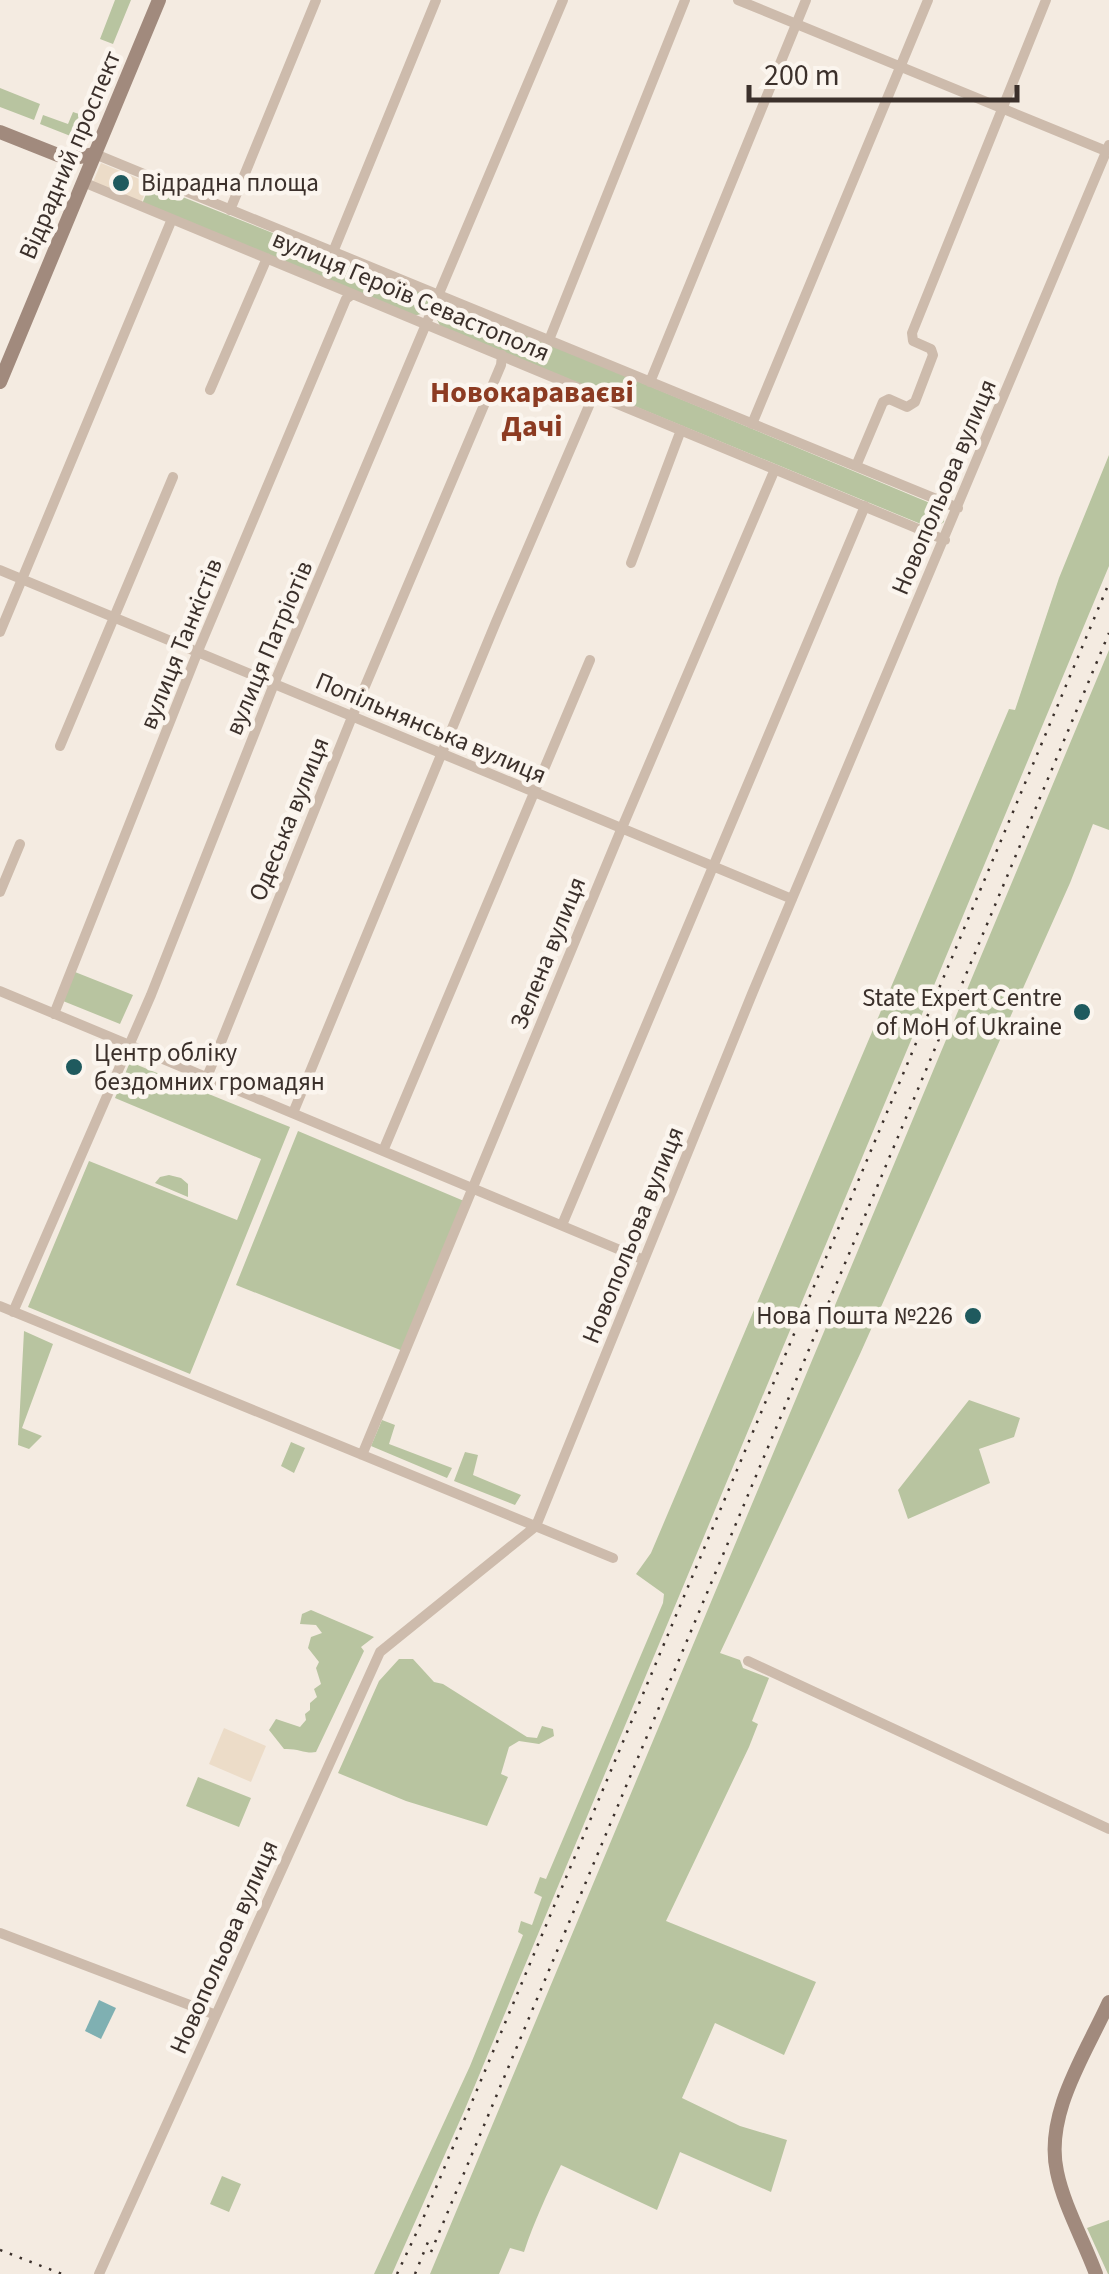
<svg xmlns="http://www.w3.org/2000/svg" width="1109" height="2274" font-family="'Source Sans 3',sans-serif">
	<rect width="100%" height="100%" fill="#f4ebe1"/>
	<!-- green -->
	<path fill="#b8c4a0" d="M115,0H131L113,44L100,39Z
		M0,88L40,104L34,120L0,107Z
		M73,112L82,115L73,137L40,124L43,115L68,124Z
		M150,184L423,293C433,303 428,315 414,315L142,204Z
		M450,303L942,508L944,522L933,529L440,326L435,315L438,307Z
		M1109,455V566L465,2109L392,2274H374L470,2066L523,1935L518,1932L521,1921L532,1925L542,1897L534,1893L540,1877L546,1879L663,1603L664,1594L636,1574L651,1553L1009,709L1015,710L1059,578Z
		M1109,650V830L1093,824L1070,883L860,1354L720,1653L740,1660L743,1668L769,1678L752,1721L758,1724L749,1747L666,1921L816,1982L784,2055L715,2023L682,2098L740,2126L787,2140L771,2192L680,2152L657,2210L561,2165C547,2194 534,2222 524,2252L510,2248L499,2274H430Z
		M75,972L133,995L120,1024L63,1001Z
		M130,1062L290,1127L190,1374L28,1307L89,1161L237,1220L261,1159L115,1098Z
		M298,1131L464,1201L403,1351L236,1285Z
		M169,1175L181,1178L188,1184V1197L155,1183L160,1177Z
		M24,1331L53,1344L22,1428L42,1436L29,1449L18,1445Z
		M969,1400L1020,1418L1014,1437L979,1449L990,1483L908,1519L898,1490Z
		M382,1420L395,1425L389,1444L452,1468L447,1478L371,1446Z
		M291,1442L305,1448L294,1473L281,1466Z
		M465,1452L478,1455L473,1475L521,1495L515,1505L454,1481Z
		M311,1610L374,1637L361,1647L364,1651L316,1752C306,1754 297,1748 284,1749L269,1730L276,1719L300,1727L306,1720L305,1714L310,1710V1703L317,1697L314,1689L321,1684L316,1668L319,1662L308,1648L311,1637L322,1633L316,1625L300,1624L302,1614Z
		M399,1659H413L434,1682L443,1684L527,1737L537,1738L542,1726L553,1729L554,1736L539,1744L519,1741L509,1747L501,1774L508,1777L487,1826L406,1801L338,1773L379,1681Z
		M198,1777L251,1798L239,1827L186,1806Z
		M222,2176L241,2184L229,2212L210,2204Z
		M1109,2220V2274H1108L1087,2228Z"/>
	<!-- plaza -->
	<path fill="#ecdcc8" d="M101,163L149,183L141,203L93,182Z
		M224,1728L266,1746L251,1782L209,1764Z"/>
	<!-- water -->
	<path fill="#7fb0b2" d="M99,2000L116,2008L101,2039L85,2031Z"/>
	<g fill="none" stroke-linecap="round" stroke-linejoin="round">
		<!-- street -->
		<path stroke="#cdbbac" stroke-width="10" d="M738,0L1106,151
			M95,154L958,508
			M83,182L945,540
			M230,210L316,0
			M333,252L436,0
			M549,340L685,0
			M650,382L806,0
			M210,390L267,258
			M752,424L928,0
			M856,466L883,402L889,399L907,407L915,402L933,355L931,349L913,341L912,333L1046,0
			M631,563L681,430
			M0,570L792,899
			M0,632L172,219
			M60,746L173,477
			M0,892L20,844
			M0,991L644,1260
			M54,1014L198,651L346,299L353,294
			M207,1077L352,717L501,365L502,355
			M293,1113L496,622L594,394
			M383,1151L590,660
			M562,1225L865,506
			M0,1306L613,1558
			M13,1312L151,995L274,684L563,0
			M362,1455L621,830L775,469
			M748,1661L1109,1829
			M0,1933L216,2015
			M99,2274L380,1652L536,1526L752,994L1109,145"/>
		<!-- secondary -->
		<path stroke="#a18a7d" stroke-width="14" d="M0,132L68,159L95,154
			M0,382L159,0
			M1096,2274C1084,2241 1064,2206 1057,2172C1044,2114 1086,2053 1109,2002"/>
		<!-- rail -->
		<path stroke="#3b302b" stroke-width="2.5" stroke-dasharray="2.5 8" stroke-linecap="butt" d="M0,2250L62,2274
			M431,2252L1109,633
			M397,2274L422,2221L1109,583
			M415,2274L430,2237"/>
	</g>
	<!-- markers -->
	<g fill="#1f5a5e" stroke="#fbf5ee" stroke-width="4">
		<circle cx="121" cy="183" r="10"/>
		<circle cx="1082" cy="1012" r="10"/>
		<circle cx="74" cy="1067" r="10"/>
		<circle cx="973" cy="1316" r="10"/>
	</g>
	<g text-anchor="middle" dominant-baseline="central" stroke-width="9" stroke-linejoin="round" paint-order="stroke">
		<!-- street labels -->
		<g font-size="25" fill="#3b302b" stroke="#fbf5ee">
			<text transform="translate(70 155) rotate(-67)">Відрадний проспект</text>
			<text transform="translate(411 296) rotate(23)">вулиця Героїв Севастополя</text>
			<text transform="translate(944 487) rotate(-67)">Новопольова вулиця</text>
			<text transform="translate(181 644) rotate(-68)">вулиця Танкістів</text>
			<text transform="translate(269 648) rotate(-67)">вулиця Патріотів</text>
			<text transform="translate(431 728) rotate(23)">Попільнянська вулиця</text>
			<text transform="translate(289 819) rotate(-68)">Одеська вулиця</text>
			<text transform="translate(548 953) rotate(-68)">Зелена вулиця</text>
			<text transform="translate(633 1235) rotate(-68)">Новопольова вулиця</text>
			<text transform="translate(224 1947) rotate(-66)">Новопольова вулиця</text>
		</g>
		<!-- poi labels -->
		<g font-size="25" fill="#3b302b" stroke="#fbf5ee" text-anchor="start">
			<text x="141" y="183">Відрадна площа</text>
			<text x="1062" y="998" text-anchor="end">State Expert Centre<tspan x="1062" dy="29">of MoH of Ukraine</tspan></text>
			<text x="94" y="1053">Центр обліку<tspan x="94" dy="29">бездомних громадян</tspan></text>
			<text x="953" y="1316" text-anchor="end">Нова Пошта №226</text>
		</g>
		<!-- quarter labels -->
		<g font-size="30" font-weight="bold" fill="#8c3b22" stroke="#fbf5ee">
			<text x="532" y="392">Новокараваєві<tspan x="532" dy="34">Дачі</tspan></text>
		</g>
	</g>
	<!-- scale -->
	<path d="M749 85v15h268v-15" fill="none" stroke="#3b302b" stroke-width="5"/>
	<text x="764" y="85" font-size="30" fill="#3b302b" stroke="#fbf5ee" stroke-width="8" paint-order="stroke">200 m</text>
</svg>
